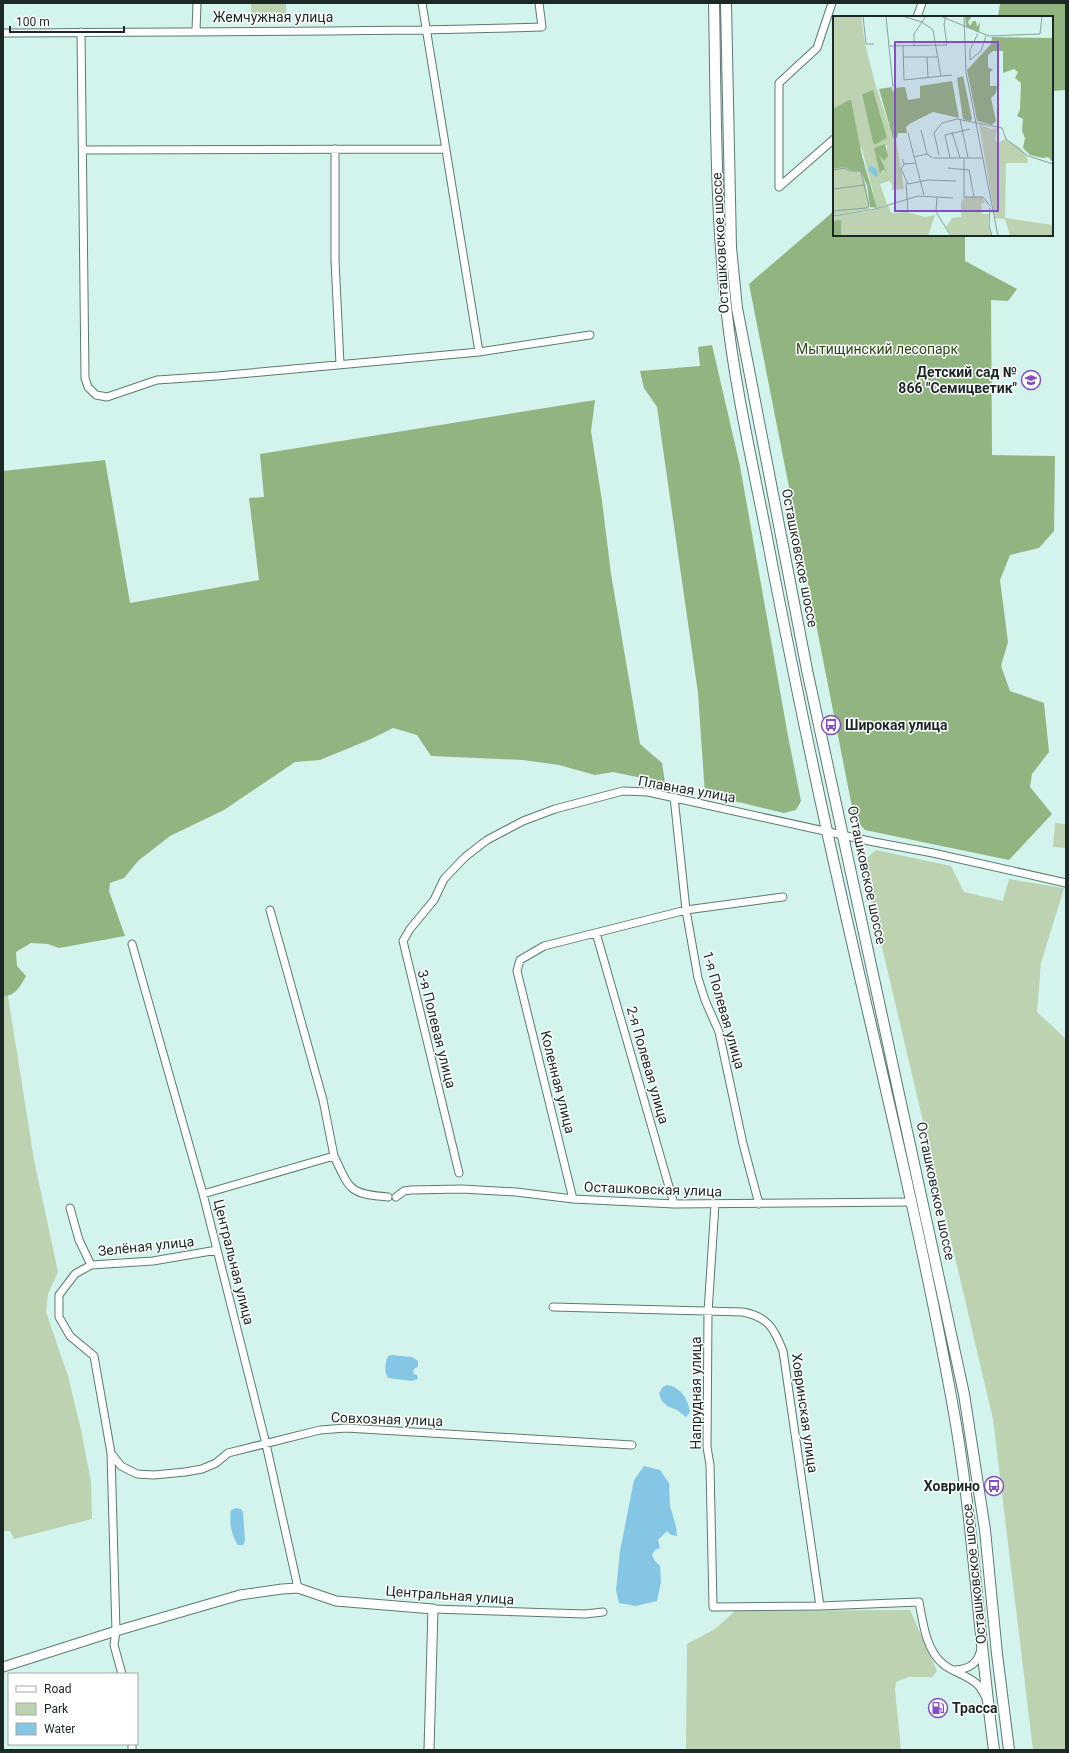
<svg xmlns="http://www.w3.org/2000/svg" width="1069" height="1753" font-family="Roboto,sans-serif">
	<rect width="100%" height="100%" fill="#d2f4ed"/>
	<!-- green -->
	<path fill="#bcd2b0" d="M251,3H286V18H251Z
		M1055,823L1066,824V848L1053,847Z
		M876,850L951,866L964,892L1003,901L1009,879L1064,888L1041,963L1037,1012L1066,1039V1750H1033L993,1419L862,862Z
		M3,996H8L34,1160L58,1272L48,1294L46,1312L68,1376L81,1430L91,1482L92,1519L14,1539L10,1531H3Z
		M910,1610L937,1671L932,1677H909L896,1682L895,1690L901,1750H686L687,1644L715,1629L735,1611Z"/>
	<!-- forest -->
	<path fill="#92b481" d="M1000,3H1066V90L1052,91V17H998Z
		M834,211V235H965V261L1017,289L1008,301L991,300L992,455L1055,456L1054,531L1039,548L1010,555L1000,580L1008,642L1001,666L1010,691L1044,703L1049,752L1032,774L1030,787L1052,814L1009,860L865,830L854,817L749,284Z
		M712,345L740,466L788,736L801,801L796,810L784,813L705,794L698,693L657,407L644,388L640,371L700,366L698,347Z
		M595,400L591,431L602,501L611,574L640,744L662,763L665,783L613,772L595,775L559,765L523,760L431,756L417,735L393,728L371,739L320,760L295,762L224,810L170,836L138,861L124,878L110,883L109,891L125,936L59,948L48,944L31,943L16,952L17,966L26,976C21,985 15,997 3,996V471L105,460L130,603L259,580L249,498L264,497L260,454Z"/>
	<!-- water -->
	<path fill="#85c6e5" d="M392,1355L412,1357L418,1361V1367L415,1368L413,1371L414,1374L417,1375L418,1379L412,1381L388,1378C384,1372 385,1362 388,1356Z
		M667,1385C681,1387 688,1399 690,1412L686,1417L677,1410L667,1406L661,1400L659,1393L663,1387Z
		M644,1466L660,1470L669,1483L670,1506L676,1526L677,1536L671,1535L667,1531L658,1540L660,1548L655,1550L652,1555L655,1561L660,1566L661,1582L657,1601L636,1606L619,1603L616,1590L620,1551L634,1480Z
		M235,1508L241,1509L243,1512L245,1541L243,1545H238C231,1535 229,1522 231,1510Z"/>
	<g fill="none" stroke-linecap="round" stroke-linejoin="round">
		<defs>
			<path id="minor" d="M422,3L479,352
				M832,3L817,48L779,83V187L834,139
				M917,17L922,3
				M196,31L197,3
				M81,32L85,378L88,387L96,395L107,397L157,380L217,376L479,352L590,335
				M3,33C183,31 363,33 542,27L539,3
				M335,149V260L340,364
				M83,150L445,149
				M674,797L686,910L698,978L705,1000L719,1032L743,1144L759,1204
				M270,910L323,1100L334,1156
				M596,933L674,1204
				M132,944L203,1194L266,1444L298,1588
				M459,1173L403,941L410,929L434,900L444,879L465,857L487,840L523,821L555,809L623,791L648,792L874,842L933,853L1066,883
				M203,1194L334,1156C350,1190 349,1194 388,1197
				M396,1197L404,1191L411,1190L462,1189L516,1192L573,1199L674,1204L912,1202
				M573,1199L517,971L520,960L544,946L686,910L783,897
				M715,1204L708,1312L707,1447L710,1465L713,1607L820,1606L919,1602C923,1623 926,1650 943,1664C954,1673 968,1675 978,1685C981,1688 984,1694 986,1698
				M70,1208L79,1240L91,1265L153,1261L217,1250
				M91,1265L75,1274L59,1295V1317L70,1336L94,1356L111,1453L121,1466L137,1474L154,1475L185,1472L202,1469L216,1463L228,1453L320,1430L346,1428L632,1445
				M553,1307L743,1312C768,1317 774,1328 783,1351L820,1606
				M111,1453L116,1631L114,1645L122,1674
				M433,1609L585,1614L603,1612
				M955,1670C969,1669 978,1664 981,1649
				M132,1750V1744"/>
			<path id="tertiary" d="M3,1667L116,1631L240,1595L282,1589L298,1588L336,1601L433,1609L429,1750"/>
			<path id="secondary" d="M714,3C716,103 715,206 726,306C735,393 757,482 773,569C790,656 808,744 827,831C868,1019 916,1206 951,1396C973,1513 978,1632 994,1750
				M726,3L731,248L737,308L807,670L964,1394L985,1530L997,1654L1009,1750"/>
		</defs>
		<!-- minor casing -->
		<use href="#minor" stroke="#5c7a74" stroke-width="9"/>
		<!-- tertiary casing -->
		<use href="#tertiary" stroke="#5c7a74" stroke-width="11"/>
		<!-- secondary casing -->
		<use href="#secondary" stroke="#5c7a74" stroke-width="12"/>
		<!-- minor -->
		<use href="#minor" stroke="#fff" stroke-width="7"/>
		<!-- tertiary -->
		<use href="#tertiary" stroke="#fff" stroke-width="9"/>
		<!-- secondary -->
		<use href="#secondary" stroke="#fff" stroke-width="10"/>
	</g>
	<!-- icons -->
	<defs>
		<symbol id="school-ring" viewBox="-11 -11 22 22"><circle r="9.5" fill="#fff" stroke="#834dc4" stroke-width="1.5"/><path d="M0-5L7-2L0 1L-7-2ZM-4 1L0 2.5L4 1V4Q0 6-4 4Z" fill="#834dc4"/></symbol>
		<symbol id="bus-ring" viewBox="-11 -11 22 22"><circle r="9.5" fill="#fff" stroke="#834dc4" stroke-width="1.5"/><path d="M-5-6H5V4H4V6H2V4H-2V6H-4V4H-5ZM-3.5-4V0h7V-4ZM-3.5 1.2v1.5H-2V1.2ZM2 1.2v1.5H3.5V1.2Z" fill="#834dc4"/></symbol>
		<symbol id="fuel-ring" viewBox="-11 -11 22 22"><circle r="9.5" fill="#fff" stroke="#834dc4" stroke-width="1.5"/><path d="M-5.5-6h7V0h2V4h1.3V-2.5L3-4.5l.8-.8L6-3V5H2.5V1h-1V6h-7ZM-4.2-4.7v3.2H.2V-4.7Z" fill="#834dc4"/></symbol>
	</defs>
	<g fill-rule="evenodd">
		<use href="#school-ring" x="1020" y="369" width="22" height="22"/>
		<use href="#bus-ring" x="820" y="714" width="22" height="22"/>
		<use href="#bus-ring" x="983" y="1475" width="22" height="22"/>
		<use href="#fuel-ring" x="927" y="1697" width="22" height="22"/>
	</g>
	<g text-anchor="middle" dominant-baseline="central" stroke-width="3" stroke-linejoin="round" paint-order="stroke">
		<!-- street labels -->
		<g font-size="14" fill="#1b2825" stroke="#fff">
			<text x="273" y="17">Жемчужная улица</text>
			<text transform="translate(720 243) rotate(-93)">Осташковское шоссе</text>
			<text transform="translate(800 558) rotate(79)">Осташковское шоссе</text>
			<text transform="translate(687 789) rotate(10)">Плавная улица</text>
			<text transform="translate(867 875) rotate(78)">Осташковское шоссе</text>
			<text transform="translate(724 1010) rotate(74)">1-я Полевая улица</text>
			<text transform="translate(437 1029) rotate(76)">3-я Полевая улица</text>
			<text transform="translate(648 1065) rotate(74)">2-я Полевая улица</text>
			<text transform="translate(558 1082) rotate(76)">Коленная улица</text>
			<text transform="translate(653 1189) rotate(2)">Осташковская улица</text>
			<text transform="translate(936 1191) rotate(78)">Осташковское шоссе</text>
			<text transform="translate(146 1246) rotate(-6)">Зелёная улица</text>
			<text transform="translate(234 1262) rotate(76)">Центральная улица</text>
			<text transform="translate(696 1393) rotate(-90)">Напрудная улица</text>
			<text transform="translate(805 1413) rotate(82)">Ховринская улица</text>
			<text transform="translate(387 1419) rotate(2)">Совхозная улица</text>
			<text transform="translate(974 1574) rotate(-96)">Осташковское шоссе</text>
			<text transform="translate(450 1595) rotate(4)">Центральная улица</text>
		</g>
		<!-- park labels -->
		<g font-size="14" fill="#284813" stroke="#fff">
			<text x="877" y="349">Мытищинский лесопарк</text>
		</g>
		<!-- poi labels -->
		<g font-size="14" font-weight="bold" fill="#1b2825" stroke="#fff" text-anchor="end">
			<text x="1017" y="372">Детский сад №<tspan x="1017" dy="16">866 "Семицветик"</tspan></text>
			<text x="845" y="725" text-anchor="start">Широкая улица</text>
			<text x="980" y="1486">Ховрино</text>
			<text x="952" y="1708" text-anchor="start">Трасса</text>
		</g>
	</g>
	<!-- overview -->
	<g transform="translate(833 16)">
		<rect width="220" height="220" fill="#d2f4ed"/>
		<path d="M0,0H28L32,28L42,67L60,122H63L71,173L59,174V168L56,165L47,168L54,188L44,192L29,133L0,93ZM40,74L51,113L40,127L29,78ZM54,129V141L46,139L52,153L48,158L41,132ZM146,108L158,113L164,112L162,124L165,127L172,123L187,132L194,141L195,147H173L172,202L220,209V220H177L172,203L162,202ZM12,151L17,154H27L31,159L37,193L0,199V153ZM133,181H149L152,187L148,188L149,198H156L155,208L159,220H119L113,211L119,202L128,201V185ZM55,189L58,197L74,196L92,201L102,199L95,220H8V204L0,206V200L37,195Z" fill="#bcd2b0" fill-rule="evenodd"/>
		<path d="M132,0H139L135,6L137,10L140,5H143L144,11L147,6L146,16L133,11ZM159,21L220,22V146L215,141L210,142L197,139L190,132L192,122L189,115L190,103L184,100L187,94L188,67L182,62L185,56L181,53L170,57V35H160L155,39V51L160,54L157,56V70H164L163,77L158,82L163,105L159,109L144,105L134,54L158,28ZM130,60L139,103L137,105L130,103L124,62ZM119,65L126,102L100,96L78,107L73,111L74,117H65L64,122H60L46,73L59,71L60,77L61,72L72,71L75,84L87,82V70ZM40,74L54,122L43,128L40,127L29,78ZM16,84H18L29,140L44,192L37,191L34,169L28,155L17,154L12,151L0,153V93ZM52,128L55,140L51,145L46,139L53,155L50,154L47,158L41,132ZM8,204V220H0V205Z" fill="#92b481"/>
		<path d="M37,149L44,154L45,160L43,161L35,154Z" fill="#85c6e5"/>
		<path fill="none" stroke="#89a29d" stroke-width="1" d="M30,0L33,28H41M53,0L60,71M69,0L89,6M107,0L156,20L207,18L209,0M131,0L133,56L165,220M89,6L100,14L108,60M145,17L137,34V44L148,35L153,20M70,29L71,64L119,59M81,29V18L93,0M56,30L114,29L111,8L113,0M70,41H105M94,41L95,61M127,103L135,142M88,114L94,138M119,116L127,142M75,117L91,179M106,139L101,117L109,107L124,103L169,112L173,123L195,140L220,148M81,141L94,138L99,142M100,142H150M117,142L112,119L137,113M131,142V181H150L157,190M69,143L71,148L83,147M71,148L68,153L75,168L95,164L123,165M115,152L136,154L141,181M0,154L12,152L17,155H28L36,190L33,192M73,167L75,195M0,173L32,169M104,181L103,196L118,220M157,192L156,209L159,220M0,195L33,192M0,200L42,193L85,180L120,182"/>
		<path fill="#834dc4" fill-opacity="0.15" stroke="#834dc4" stroke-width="2" d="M62,26H165V195H62Z"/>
		<rect width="220" height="220" fill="none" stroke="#1b2825" stroke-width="2"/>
	</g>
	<!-- border -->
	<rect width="1069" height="1753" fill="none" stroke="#1b2825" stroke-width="8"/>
	<!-- legend -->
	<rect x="8" y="1673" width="130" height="72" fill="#ffffff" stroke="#a4a9a8"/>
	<rect x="16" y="1686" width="20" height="6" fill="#ffffff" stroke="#a4a9a8"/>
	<text x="44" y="1693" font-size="12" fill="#1b2825">Road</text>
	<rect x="16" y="1703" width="20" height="12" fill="#bcd2b0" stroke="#a4a9a8"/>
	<text x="44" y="1713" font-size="12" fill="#1b2825">Park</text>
	<rect x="16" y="1723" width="20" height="12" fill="#85c6e5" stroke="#a4a9a8"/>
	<text x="44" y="1733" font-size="12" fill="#1b2825">Water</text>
	<!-- scale -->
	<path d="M10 26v6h114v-6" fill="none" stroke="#1b2825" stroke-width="2"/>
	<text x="16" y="26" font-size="12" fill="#1b2825" stroke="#ffffff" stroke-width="3" paint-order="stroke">100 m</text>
</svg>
